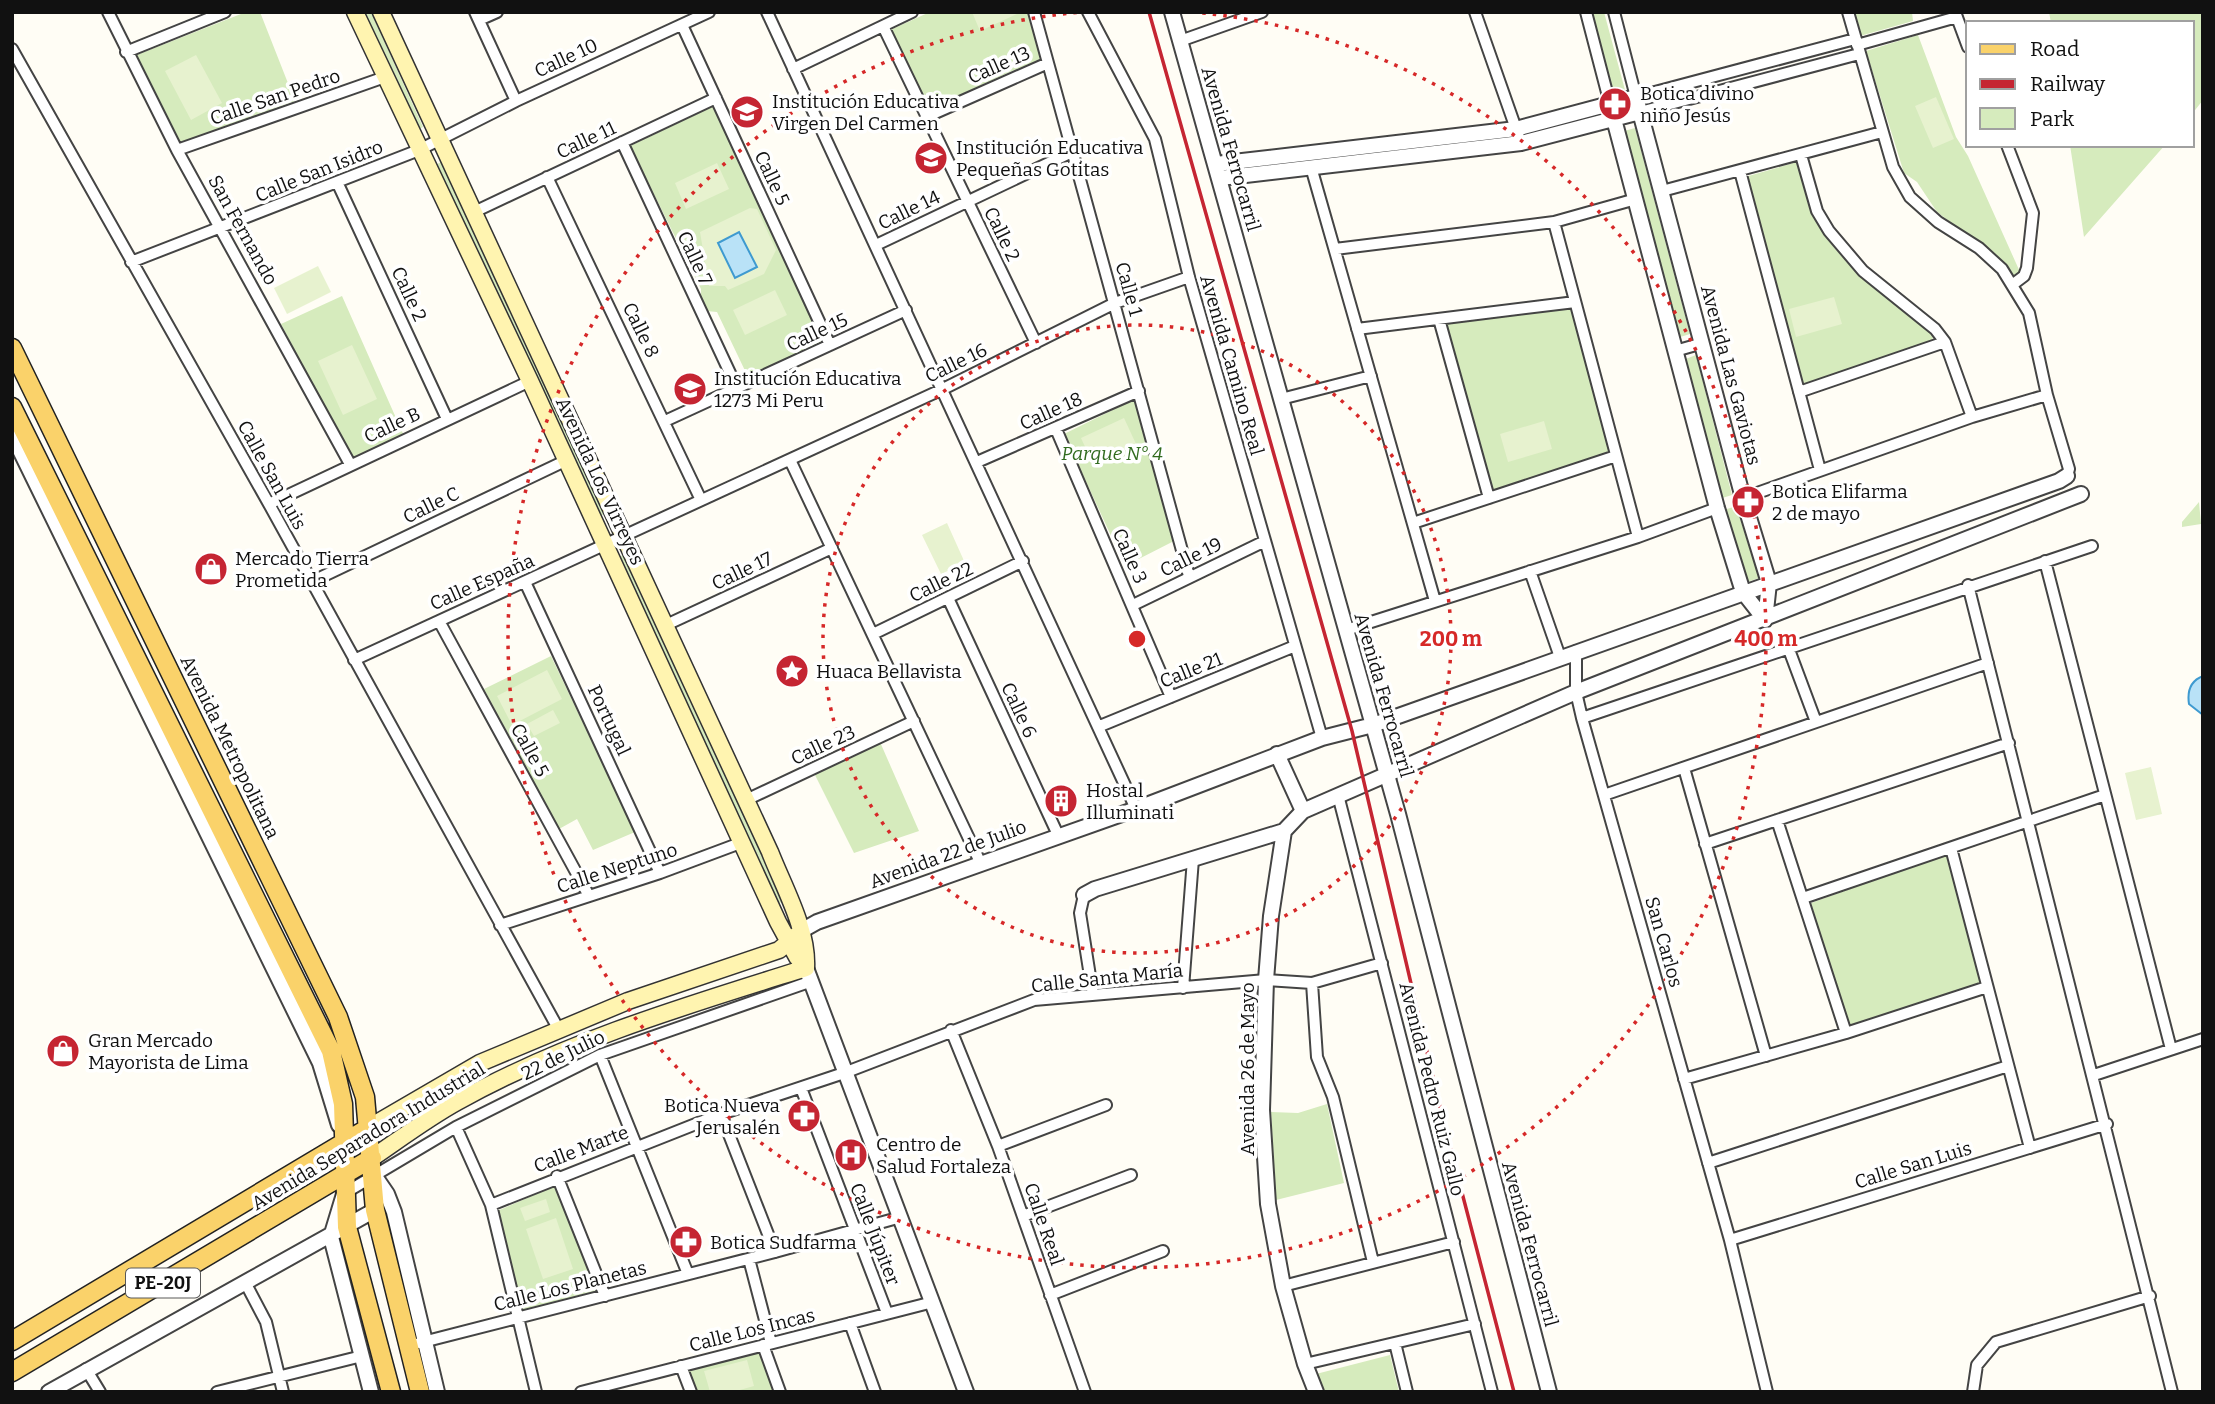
<svg xmlns="http://www.w3.org/2000/svg" width="2215" height="1404" font-family="Bitter,serif">
	<rect width="100%" height="100%" fill="#fffdf5"/>
	<!-- green -->
	<path fill="#d6ebbd" d="M246,12H260L295,101L180,144L134,56Z
		M359,12H371L423,127L415,131Z
		M930,12H1029L1043,61L1012,71L927,110L890,30Z
		M1589,12H1604L1625,90L1611,94Z
		M1854,12H1912L1913,21L1860,36Z
		M2049,12H2203V100L2192,114V23H2051Z
		M1918,35L1956,137L1968,156L2020,272L2012,279L1981,245L1937,212L1917,182L1904,173L1866,51Z
		M714,106L825,341L749,379L717,312L706,311L701,300V289L630,146Z
		M1635,128L1690,334L1677,338L1621,132Z
		M2070,145H2165L2084,237Z
		M441,162L604,514L596,519L432,167Z
		M1797,162C1808,182 1809,208 1821,229C1846,270 1891,299 1928,329L1933,338L1929,343L1804,386L1800,384L1745,177Z
		M342,296L404,436L356,458L351,457L281,324Z
		M1567,308L1572,310L1612,449L1608,454L1495,493L1491,488L1446,326L1448,322Z
		M1696,355L1732,495L1719,499L1683,360Z
		M1135,399L1174,541L1125,566L1064,434Z
		M2199,502L2201,524L2182,527V522Z
		M1736,506L1759,578L1747,582L1724,510Z
		M623,555L786,900L777,904L615,559Z
		M551,656L635,832L593,850L577,819L559,829L484,689Z
		M880,742L919,831L854,853L814,773Z
		M1947,854L1981,985L1847,1026L1811,903Z
		M1327,1104L1344,1183L1276,1200L1271,1112L1298,1113Z
		M555,1186L597,1292L519,1311L497,1211Z
		M761,1351L776,1392H695L687,1370Z
		M1390,1355L1399,1392H1322L1316,1374Z"/>
	<!-- pitch -->
	<path fill="#e7f2cf" d="M972,12H1019V13L980,31Z
		M196,55L222,103L191,120L165,71Z
		M1936,97L1954,139L1933,148L1915,106Z
		M717,163L729,189L686,209L675,183Z
		M750,208L757,209L776,250L764,274L728,290L725,286H709L700,232Z
		M318,266L331,292L287,314L274,288Z
		M775,290L787,315L745,335L733,310Z
		M1834,297L1842,324L1796,337L1789,309Z
		M352,345L377,399L343,415L318,361Z
		M1124,418L1136,444L1093,464L1081,438Z
		M1544,421L1552,449L1508,462L1500,434Z
		M947,523L965,563L941,574L922,535Z
		M547,670L562,699L512,725L497,696Z
		M553,710L560,723L534,736L527,724Z
		M2151,767L2162,814L2136,820L2125,773Z
		M546,1199L550,1212L525,1221L520,1208Z
		M556,1218L573,1269L543,1279L526,1229Z
		M747,1360L754,1386L733,1392H710L704,1371Z"/>
	<!-- water -->
	<path fill="#b9e2f7" stroke="#3e9ad0" stroke-width="2" d="M739,232L757,267L735,278L718,243Z
		M2203,676V715L2189,704C2187,691 2190,681 2203,676Z"/>
	<g fill="none" stroke-linecap="round" stroke-linejoin="round">
		<defs>
			<path id="minor" d="M108,12L177,150L350,464
				M475,12L516,101
				M767,12L1136,809
				M1034,12L1189,576
				M1088,12L1155,139L1189,277L1322,738
				M1475,12L1521,143
				M1586,12L1610,104
				M1614,12L1636,97L1855,39
				M1848,12L1893,167L1910,197L1938,222L1979,248L2002,269L2029,313L2047,395L2069,469L2067,476
				M1955,12L1968,47
				M479,20L497,12
				M682,25L830,345
				M883,26L1036,343
				M1180,41L1262,12
				M1857,45L1957,17
				M12,49L269,504L559,1030
				M126,52L225,12
				M793,69L912,12
				M1640,112L1859,54
				M926,117L1048,63
				M622,142L737,388
				M2007,145L2033,213L2027,268L2024,276L2012,285
				M177,150L385,77
				M1801,155L1817,211L1829,231L1863,271L1935,329L1945,342L1972,417
				M1311,167L1435,601
				M1740,171L1820,470
				M547,177L701,500
				M338,184L447,419
				M1662,191L1882,132
				M472,213L716,98
				M1554,222L1638,537
				M876,245L1072,152
				M1335,249L1554,222L1636,199
				M131,262L419,150L516,101L709,12
				M1439,319L1489,498
				M1357,329L1575,302
				M1675,351L1703,343
				M1799,392L1945,342
				M1281,399L1371,376
				M665,421L906,310
				M1056,429L1171,697
				M790,460L981,864
				M977,462L1139,391
				M1743,498L1972,417L2047,395
				M269,504L530,381
				M1413,523L1616,456
				M2045,561L2171,1049
				M1530,571L1560,657
				M311,582L567,460
				M525,582L660,873
				M1968,585L2172,1392
				M948,598L1059,837
				M1133,605L1265,541
				M439,621L589,896
				M666,625L832,548
				M1346,630L1638,537L1717,508
				M873,634L1023,561
				M1788,647L1816,722
				M1576,651V692L1582,718L1730,1240L1767,1392
				M354,660L943,389L1115,303L1189,277
				M1582,718L2092,546
				M1100,726L1295,646
				M1684,768L1766,1056
				M1338,795L1492,1392
				M1604,795L1988,663
				M746,800L914,721
				M1777,820L1846,1033
				M1705,844L2009,743
				M1951,848L2030,1148
				M1084,895L1080,913L1093,995
				M1803,898L2105,795
				M500,925L660,873L743,842
				M1312,983L1317,1057L1333,1097L1373,1262
				M1183,988L1193,859
				M951,1030L998,1146L1085,1392
				M600,1055L688,1274
				M2094,1075L2203,1039
				M1684,1079L1846,1033L1987,987
				M801,1088L887,1313
				M721,1114L775,1252
				M456,1127L491,1205L536,1392
				M998,1146L1106,1105
				M1708,1163L2008,1066
				M557,1176L605,1296
				M345,1193L456,1127L600,1055L812,981
				M491,1205L721,1114L844,1073L1034,1000L1266,980L1312,983L1382,963
				M1023,1216L1131,1175
				M1730,1240L2107,1124
				M749,1259L771,1343
				M246,1284L266,1322L283,1392
				M1283,1286L1454,1242
				M1050,1295L1163,1251
				M850,1323L875,1392
				M419,1343L775,1252L901,1217
				M1395,1343L1407,1392
				M763,1345L780,1392
				M1305,1364L1475,1324
				M681,1366L691,1392
				M86,1369L100,1392
				M217,1392L362,1356
				M581,1392L933,1302
				M1973,1392L1977,1365L1996,1342L2150,1296"/>
			<path id="tertiary" d="M1172,12L1398,814L1549,1392
				M1610,104L1717,508L1743,592L1765,620
				M1216,164L1516,129L1636,97L1743,498L1769,583L1765,620
				M1220,178L1521,143L1640,112
				M12,434L320,1063L339,1125
				M1277,754L1303,811
				M1084,895L1095,889L1284,831
				M801,931L817,922L1136,809L1322,738L1373,725L2059,481L2067,476
				M806,968L966,1392
				M374,1175L387,1194L394,1212L437,1392
				M344,1194L331,1237L371,1392
				M49,1392L375,1210
				M1316,1392L1305,1364L1283,1286L1268,1204L1262,1110L1266,980L1271,916L1284,831L1303,811L1576,692L2081,494"/>
			<path id="secondary" d="M355,12L530,381L778,922L797,957L806,968
				M381,12L770,852C784,888 808,929 806,968
				M370,1127L480,1063L628,1001L779,950L797,935
				M372,1158C400,1139 428,1118 457,1102C566,1041 688,1005 806,968"/>
			<path id="primary" d="M12,348L338,1017L365,1097L375,1210L420,1392
				M12,407L331,1051L343,1104L347,1227L391,1392
				M12,1341L370,1127
				M12,1372L372,1158"/>
		</defs>
		<!-- minor casing -->
		<use href="#minor" stroke="#444" stroke-width="14"/>
		<!-- tertiary casing -->
		<use href="#tertiary" stroke="#444" stroke-width="18"/>
		<!-- secondary casing -->
		<use href="#secondary" stroke="#333" stroke-width="19"/>
		<!-- primary casing -->
		<use href="#primary" stroke="#222" stroke-width="21"/>
		<!-- minor -->
		<use href="#minor" stroke="#fff" stroke-width="10"/>
		<!-- tertiary -->
		<use href="#tertiary" stroke="#fff" stroke-width="14"/>
		<!-- secondary -->
		<use href="#secondary" stroke="#fff4b0" stroke-width="16"/>
		<!-- primary -->
		<use href="#primary" stroke="#fad26a" stroke-width="18"/>
		<!-- rail -->
		<path stroke="#c52532" stroke-width="3.5" d="M1149,12L1352,731L1442,1116L1514,1392"/>
	</g>
	<!-- distance rings -->
	<g fill="none" stroke="#d62828" stroke-width="3.5" stroke-dasharray="3.5 7">
		<circle cx="1137" cy="639" r="314"/>
		<path d="M1192 12A629 629 0 1 1 1082 12"/>
	</g>
	<!-- icons -->
	<defs>
		<symbol id="pharmacy-disc" viewBox="-11 -11 22 22"><circle r="9.5" fill="#c52532" stroke="#fff"/><path d="M-2-6h4v4h4v4h-4v4h-4v-4h-4v-4h4Z" fill="#fff"/></symbol>
		<symbol id="school-disc" viewBox="-11 -11 22 22"><circle r="9.5" fill="#c52532" stroke="#fff"/><path d="M0-5L7-2L0 1L-7-2ZM-4 1L0 2.5L4 1V4Q0 6-4 4Z" fill="#fff"/></symbol>
		<symbol id="shop-disc" viewBox="-11 -11 22 22"><circle r="9.5" fill="#c52532" stroke="#fff"/><path d="M-5-2.5h2.3a2.7 3.5 0 0 1 5.4 0H5L5.5 6h-11ZM-1.5-2.5h3a1.5 2.3 0 0 0-3 0Z" fill="#fff"/></symbol>
		<symbol id="sight-disc" viewBox="-11 -11 22 22"><circle r="9.5" fill="#c52532" stroke="#fff"/><path d="M0-6L1.8-2.2L6-1.7L2.9 1.2L3.7 5.4L0 3.3L-3.7 5.4L-2.9 1.2L-6-1.7L-1.8-2.2Z" fill="#fff"/></symbol>
		<symbol id="building-disc" viewBox="-11 -11 22 22"><circle r="9.5" fill="#c52532" stroke="#fff"/><path d="M-4-6H4V6H1V3H-1V6H-4ZM-2.5-4.3h1.7v1.8h-1.7ZM.8-4.3h1.7v1.8H.8ZM-2.5-1h1.7V.8h-1.7ZM.8-1h1.7V.8H.8Z" fill="#fff"/></symbol>
		<symbol id="hospital-disc" viewBox="-11 -11 22 22"><circle r="9.5" fill="#c52532" stroke="#fff"/><path d="M-5-5h3v3.5h4V-5h3V5h-3V1.5h-4V5h-3Z" fill="#fff"/></symbol>
	</defs>
	<g fill-rule="evenodd">
		<use href="#pharmacy-disc" x="1596" y="85" width="38" height="38"/>
		<use href="#school-disc" x="728" y="93" width="38" height="38"/>
		<use href="#school-disc" x="912" y="139" width="38" height="38"/>
		<use href="#school-disc" x="671" y="370" width="38" height="38"/>
		<use href="#pharmacy-disc" x="1729" y="483" width="38" height="38"/>
		<use href="#shop-disc" x="192" y="550" width="38" height="38"/>
		<use href="#sight-disc" x="773" y="652" width="38" height="38"/>
		<use href="#building-disc" x="1042" y="782" width="38" height="38"/>
		<use href="#shop-disc" x="44" y="1032" width="38" height="38"/>
		<use href="#pharmacy-disc" x="785" y="1097" width="38" height="38"/>
		<use href="#hospital-disc" x="832" y="1136" width="38" height="38"/>
		<use href="#pharmacy-disc" x="667" y="1223" width="38" height="38"/>
	</g>
	<g text-anchor="middle" dominant-baseline="central" stroke-width="7" stroke-linejoin="round" paint-order="stroke">
		<!-- shield labels -->
		<rect fill="#fff" stroke="#585858" stroke-width="2" x="126" y="1268.5" width="74" height="29" rx="5"/>
		<g font-size="18" font-weight="bold" fill="#111">
			<text x="163" y="1283">PE-20J</text>
		</g>
		<!-- street labels -->
		<g font-size="19" fill="#111" stroke="#fff">
			<text transform="translate(566 58) rotate(-25)">Calle 10</text>
			<text transform="translate(999 65) rotate(-24)">Calle 13</text>
			<text transform="translate(275 97) rotate(-19)">Calle San Pedro</text>
			<text transform="translate(586 140) rotate(-25)">Calle 11</text>
			<text transform="translate(1231 149) rotate(74)">Avenida Ferrocarril</text>
			<text transform="translate(319 171) rotate(-22)">Calle San Isidro</text>
			<text transform="translate(772 178) rotate(65)">Calle 5</text>
			<text transform="translate(909 210) rotate(-26)">Calle 14</text>
			<text transform="translate(243 230) rotate(61)">San Fernando</text>
			<text transform="translate(1002 234) rotate(64)">Calle 2</text>
			<text transform="translate(695 258) rotate(65)">Calle 7</text>
			<text transform="translate(1129 289) rotate(74)">Calle 1</text>
			<text transform="translate(409 294) rotate(65)">Calle 2</text>
			<text transform="translate(641 330) rotate(64)">Calle 8</text>
			<text transform="translate(817 332) rotate(-25)">Calle 15</text>
			<text transform="translate(956 363) rotate(-26)">Calle 16</text>
			<text transform="translate(1232 365) rotate(74)">Avenida Camino Real</text>
			<text transform="translate(1731 375) rotate(75)">Avenida Las Gaviotas</text>
			<text transform="translate(1051 411) rotate(-24)">Calle 18</text>
			<text transform="translate(392 425) rotate(-25)">Calle B</text>
			<text transform="translate(272 475) rotate(61)">Calle San Luis</text>
			<text transform="translate(600 481) rotate(65)">Avenida Los Virreyes</text>
			<text transform="translate(431 505) rotate(-26)">Calle C</text>
			<text transform="translate(1130 556) rotate(66)">Calle 3</text>
			<text transform="translate(1191 557) rotate(-26)">Calle 19</text>
			<text transform="translate(742 571) rotate(-25)">Calle 17</text>
			<text transform="translate(482 582) rotate(-24)">Calle España</text>
			<text transform="translate(941 582) rotate(-26)">Calle 22</text>
			<text transform="translate(1191 670) rotate(-22)">Calle 21</text>
			<text transform="translate(1384 695) rotate(74)">Avenida Ferrocarril</text>
			<text transform="translate(1019 710) rotate(65)">Calle 6</text>
			<text transform="translate(609 720) rotate(65)">Portugal</text>
			<text transform="translate(823 745) rotate(-25)">Calle 23</text>
			<text transform="translate(230 747) rotate(64)">Avenida Metropolitana</text>
			<text transform="translate(530 750) rotate(61)">Calle 5</text>
			<text transform="translate(948 854) rotate(-20)">Avenida 22 de Julio</text>
			<text transform="translate(617 868) rotate(-18)">Calle Neptuno</text>
			<text transform="translate(1664 942) rotate(74)">San Carlos</text>
			<text transform="translate(1107 978) rotate(-6)">Calle Santa María</text>
			<text transform="translate(563 1055) rotate(-26)">22 de Julio</text>
			<text transform="translate(1247 1069) rotate(-90)">Avenida 26 de Mayo</text>
			<text transform="translate(1432 1089) rotate(76)">Avenida Pedro Ruiz Gallo</text>
			<text transform="translate(368 1136) rotate(-31)">Avenida Separadora Industrial</text>
			<text transform="translate(581 1149) rotate(-21)">Calle Marte</text>
			<text transform="translate(1913 1165) rotate(-17)">Calle San Luis</text>
			<text transform="translate(1044 1224) rotate(71)">Calle Real</text>
			<text transform="translate(875 1234) rotate(69)">Calle Júpiter</text>
			<text transform="translate(1530 1244) rotate(75)">Avenida Ferrocarril</text>
			<text transform="translate(570 1286) rotate(-14)">Calle Los Planetas</text>
			<text transform="translate(752 1330) rotate(-14)">Calle Los Incas</text>
		</g>
		<!-- poi labels -->
		<g font-size="19" fill="#111" stroke="#fff" text-anchor="start">
			<text x="1640" y="93">Botica divino<tspan x="1640" dy="22">niño Jesús</tspan></text>
			<text x="772" y="101">Institución Educativa<tspan x="772" dy="22">Virgen Del Carmen</tspan></text>
			<text x="956" y="147">Institución Educativa<tspan x="956" dy="22">Pequeñas Gotitas</tspan></text>
			<text x="714" y="378">Institución Educativa<tspan x="714" dy="22">1273 Mi Peru</tspan></text>
			<text x="1772" y="491">Botica Elifarma<tspan x="1772" dy="22">2 de mayo</tspan></text>
			<text x="235" y="558">Mercado Tierra<tspan x="235" dy="22">Prometida</tspan></text>
			<text x="816" y="671">Huaca Bellavista</text>
			<text x="1086" y="790">Hostal<tspan x="1086" dy="22">Illuminati</tspan></text>
			<text x="88" y="1040">Gran Mercado<tspan x="88" dy="22">Mayorista de Lima</tspan></text>
			<text x="780" y="1105" text-anchor="end">Botica Nueva<tspan x="780" dy="22">Jerusalén</tspan></text>
			<text x="876" y="1144">Centro de<tspan x="876" dy="22">Salud Fortaleza</tspan></text>
			<text x="710" y="1242">Botica Sudfarma</text>
		</g>
		<!-- park labels -->
		<g font-size="19" font-style="italic" fill="#316b1f" stroke="#fff">
			<text x="1112" y="453">Parque N° 4</text>
		</g>
	</g>
	<circle cx="1137" cy="639" r="10" fill="#d62828" stroke="#fff" stroke-width="3.5"/>
	<g font-size="21" text-anchor="middle" font-weight="bold" fill="#d62828" stroke="#fff" stroke-width="7" stroke-linejoin="round" paint-order="stroke">
		<text x="1451" y="646">200 m</text>
		<text x="1766" y="646">400 m</text>
	</g>
	<!-- border -->
	<rect width="2215" height="1404" fill="none" stroke="#111111" stroke-width="28"/>
	<!-- legend -->
	<rect x="1966" y="21" width="228" height="126" fill="#ffffff" stroke="#a0a0a0" stroke-width="2"/>
	<rect x="1980" y="44" width="35" height="10" fill="#fad26a" stroke="#a0a0a0" stroke-width="2"/>
	<text x="2030" y="56" font-size="21" fill="#111111">Road</text>
	<rect x="1980" y="79" width="35" height="10" fill="#c52532" stroke="#a0a0a0" stroke-width="2"/>
	<text x="2030" y="91" font-size="21" fill="#111111">Railway</text>
	<rect x="1980" y="108" width="35" height="21" fill="#d6ebbd" stroke="#a0a0a0" stroke-width="2"/>
	<text x="2030" y="126" font-size="21" fill="#111111">Park</text>
</svg>
